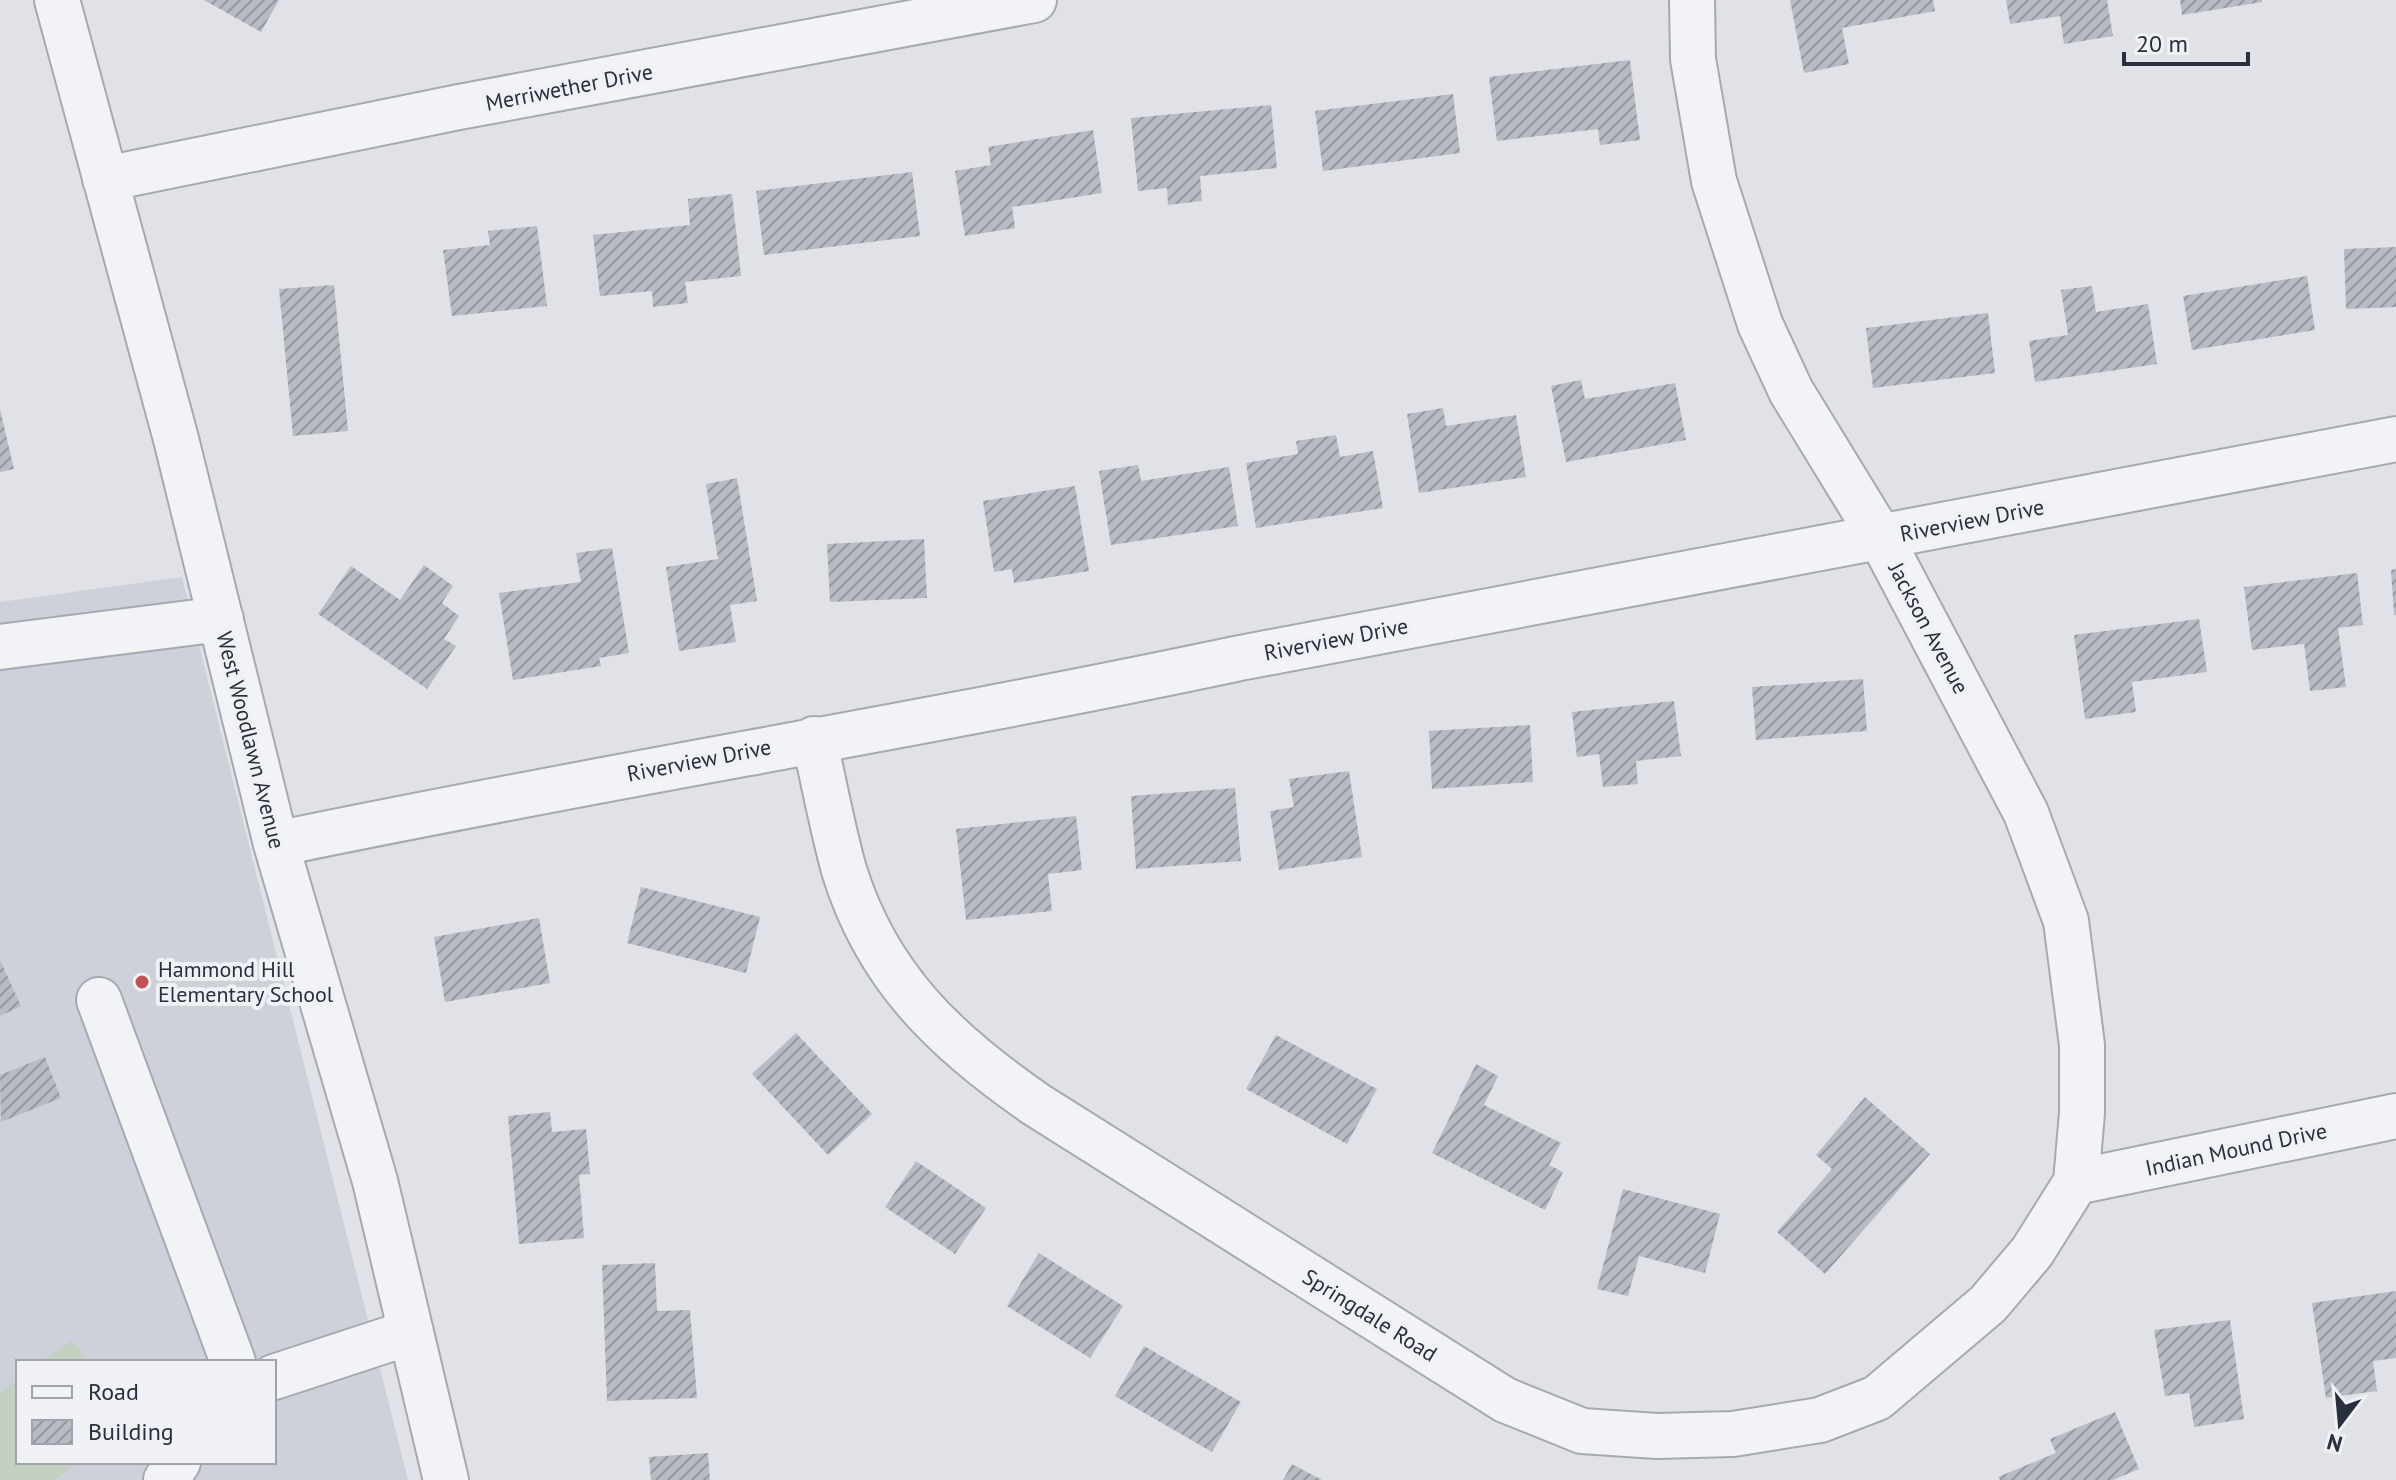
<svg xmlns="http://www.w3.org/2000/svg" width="2396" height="1480" font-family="'PT Sans',sans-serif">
	<defs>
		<pattern id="building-hatch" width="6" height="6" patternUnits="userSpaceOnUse" patternTransform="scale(2)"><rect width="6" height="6" fill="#b8bbc4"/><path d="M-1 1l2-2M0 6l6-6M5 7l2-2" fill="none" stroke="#9698a0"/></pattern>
	</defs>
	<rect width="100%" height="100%" fill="#e0e2e7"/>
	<!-- built -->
	<path fill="#ced1d9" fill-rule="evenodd" d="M182,577L408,1480H0V602ZM18,1362H274V1462H18Z"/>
	<!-- pitch -->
	<path fill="#c4d0c2" d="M72,1340L88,1362H42Z
		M18,1380V1462H79L54,1480H0V1393Z"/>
	<!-- building -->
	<path fill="url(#building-hatch)" d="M204,0H279L261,32Z
		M1790,0H1933L1935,11L1842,28L1849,64L1804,73Z
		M2006,0H2107L2113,36L2064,44L2060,16L2010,24Z
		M2180,0H2262V2L2182,15Z
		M1630,60L1640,140L1600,145L1598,129L1497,141L1489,77Z
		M1453,94L1460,153L1323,171L1315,111Z
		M1271,105L1277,168L1200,176L1202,201L1168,205L1167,188L1138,191L1131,118Z
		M1093,130L1102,193L1012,207L1015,228L965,236L955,171L991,165L988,147Z
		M912,172L920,236L764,255L756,191Z
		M732,194L741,276L685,282L688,303L653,307L652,291L600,296L593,235L690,225L688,199Z
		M537,226L547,306L452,316L443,250L490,245L488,231Z
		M2396,247V307L2346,309L2344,249Z
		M2307,276L2315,330L2192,350L2183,296Z
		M334,285L348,431L293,436L279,289Z
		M2092,286L2096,312L2148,304L2157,364L2035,382L2029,341L2068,335L2061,290Z
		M1988,313L1995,373L1873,388L1866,328Z
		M1581,380L1585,399L1675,383L1686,440L1566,462L1551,386Z
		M1443,408L1446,426L1516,415L1526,477L1419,493L1407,414Z
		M0,409L14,469L0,472Z
		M1336,435L1340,457L1373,451L1383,508L1256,528L1246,463L1298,454L1296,441Z
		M1138,465L1141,481L1229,467L1238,526L1111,545L1099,471Z
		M737,478L757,601L730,605L736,642L679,651L666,567L718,559L706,484Z
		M1075,486L1089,571L1014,583L1012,569L994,572L983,501Z
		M924,539L927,598L830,602L827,544Z
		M612,548L629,653L599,658L601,666L513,680L499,593L581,582L576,553Z
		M424,565L453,586L442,603L459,616L444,639L456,646L427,689L318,614L351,566L400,600Z
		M2396,569V615H2394L2391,570Z
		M2357,573L2363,625L2338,628L2346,687L2310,691L2304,644L2252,650L2244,587Z
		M2199,619L2207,672L2132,682L2136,712L2085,719L2074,635Z
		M1863,679L1867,731L1756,740L1752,687Z
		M1674,701L1681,756L1636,761L1638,784L1603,787L1599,754L1577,757L1572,712Z
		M1530,725L1533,782L1432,789L1429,731Z
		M1349,771L1362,857L1279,870L1270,811L1294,807L1289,779Z
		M1235,788L1241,861L1136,869L1131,796Z
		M1076,816L1082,870L1048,874L1052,911L966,920L956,829Z
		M641,887L760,917L746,973L627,943Z
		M539,918L550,983L445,1002L434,937Z
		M0,960L21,1006L0,1016Z
		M796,1033L872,1114L828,1155L752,1074Z
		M1276,1035L1377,1089L1347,1144L1246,1089Z
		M45,1057L61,1098L1,1122L0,1075Z
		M1476,1064L1498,1076L1484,1105L1561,1143L1549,1165L1563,1172L1545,1210L1432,1153Z
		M1865,1097L1930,1154L1825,1274L1777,1232L1832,1169L1816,1155Z
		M550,1112L552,1132L586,1129L590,1174L579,1175L584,1238L519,1244L508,1116Z
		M916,1161L986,1208L955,1254L885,1207Z
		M1623,1189L1720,1214L1705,1273L1639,1256L1628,1296L1597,1289Z
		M1039,1253L1123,1306L1090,1358L1007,1306Z
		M655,1263L657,1311L690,1310L697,1398L607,1401L602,1265Z
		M2396,1291V1358L2373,1361L2377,1391L2326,1398L2312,1303Z
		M2230,1320L2244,1419L2194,1427L2189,1393L2165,1396L2154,1330Z
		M1144,1346L1241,1402L1212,1452L1115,1396Z
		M2115,1412L2139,1469L2113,1480H2000L1998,1477L2056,1453L2050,1439Z
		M708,1453L710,1480H651L649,1457Z
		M1292,1464L1322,1480H1283Z"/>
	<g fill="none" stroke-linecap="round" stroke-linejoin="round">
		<defs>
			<path id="minor" d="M57,0L176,439L276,844L375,1181L446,1480
				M105,179L459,107L1034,0
				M0,647L221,619
				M814,739C824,782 832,827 844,870C877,978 947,1043 1037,1105L1505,1400L1582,1431L1657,1436L1733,1434L1820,1420L1877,1398L1988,1304L2032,1252L2076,1182L2082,1113V1045L2066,921L2026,813L1881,538L1791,391L1760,324L1714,181L1693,59L1692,0
				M276,844C596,777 920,726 1240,658L2396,439
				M99,1000L233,1362
				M2076,1182L2396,1116
				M274,1377L411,1332
				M166,1480L178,1462"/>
		</defs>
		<!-- minor casing -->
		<use href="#minor" stroke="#a6a9b1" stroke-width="48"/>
		<!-- minor -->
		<use href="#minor" stroke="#f2f3f6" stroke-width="44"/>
	</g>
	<!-- markers -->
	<circle fill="#c05154" stroke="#eff1f5" stroke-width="3" cx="142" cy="982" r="8"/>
	<g text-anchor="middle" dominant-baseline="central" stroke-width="8" stroke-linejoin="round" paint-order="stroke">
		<!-- street labels -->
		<g font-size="22" fill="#2a2f3d" stroke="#eff1f5">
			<text transform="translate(569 87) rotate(-11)">Merriwether Drive</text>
			<text transform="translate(1972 520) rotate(-11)">Riverview Drive</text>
			<text transform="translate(1929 628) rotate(62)">Jackson Avenue</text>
			<text transform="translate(1336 639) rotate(-11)">Riverview Drive</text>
			<text transform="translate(251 740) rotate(76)">West Woodlawn Avenue</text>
			<text transform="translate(699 760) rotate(-11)">Riverview Drive</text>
			<text transform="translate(2236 1149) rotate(-12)">Indian Mound Drive</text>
			<text transform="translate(1370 1315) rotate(32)">Springdale Road</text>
		</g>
		<!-- poi labels -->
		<g font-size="22" fill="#2a2f3d" stroke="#eff1f5" text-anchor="start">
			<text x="158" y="969">Hammond Hill<tspan x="158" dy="25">Elementary School</tspan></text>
		</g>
	</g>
	<!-- legend -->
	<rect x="16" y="1360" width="260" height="104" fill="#eff1f5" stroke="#a0a3ab" stroke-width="2"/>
	<rect x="32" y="1386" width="40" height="12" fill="#f2f3f6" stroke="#a0a3ab" stroke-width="2"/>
	<text x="88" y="1400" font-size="24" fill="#2a2f3d">Road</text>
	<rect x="32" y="1420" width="40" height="24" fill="url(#building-hatch)" stroke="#a0a3ab" stroke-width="2"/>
	<text x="88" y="1440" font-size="24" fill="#2a2f3d">Building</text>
	<!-- north arrow -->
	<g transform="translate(2340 1424) rotate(196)" stroke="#eff1f5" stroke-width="6" paint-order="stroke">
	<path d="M0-6L14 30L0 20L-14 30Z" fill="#2a2f3d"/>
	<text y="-12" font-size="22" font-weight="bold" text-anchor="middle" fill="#2a2f3d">N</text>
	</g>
	<!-- scale -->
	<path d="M2124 52v12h124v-12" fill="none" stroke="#2a2f3d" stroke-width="4"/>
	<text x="2136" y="52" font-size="24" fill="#2a2f3d" stroke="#eff1f5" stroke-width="6" paint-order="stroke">20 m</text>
</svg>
